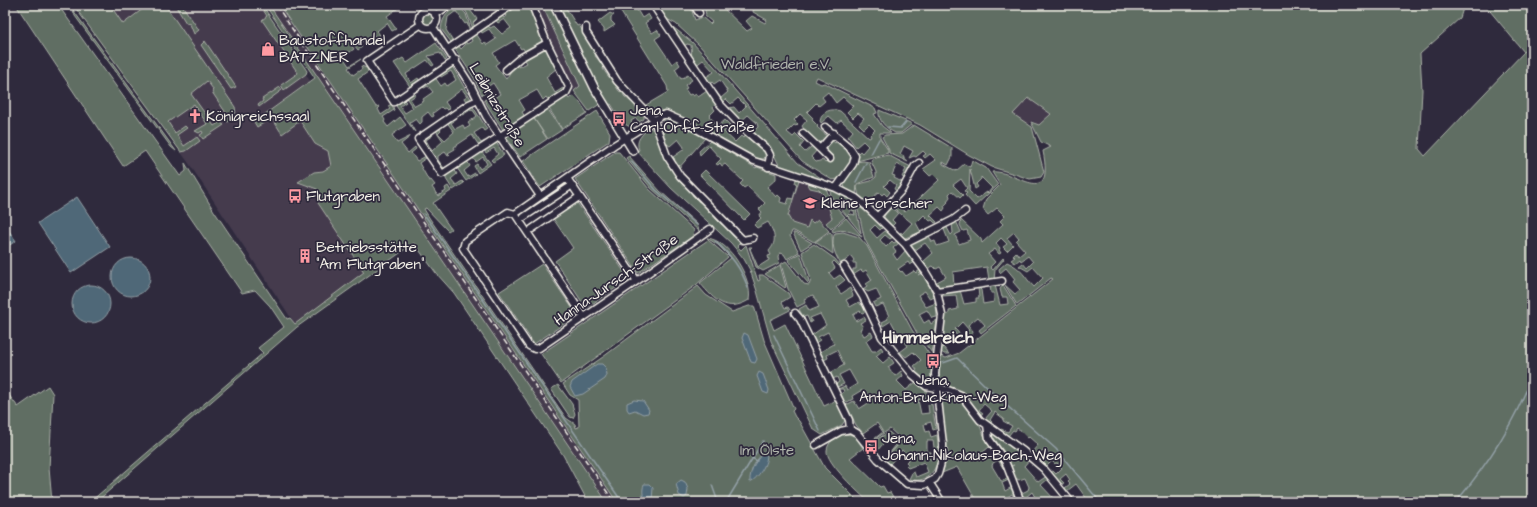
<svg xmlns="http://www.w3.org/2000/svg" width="1537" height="507" font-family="'Architects Daughter',sans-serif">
	<rect width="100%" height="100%" fill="#2f2a3d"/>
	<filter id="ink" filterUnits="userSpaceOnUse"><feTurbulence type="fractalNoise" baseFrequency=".025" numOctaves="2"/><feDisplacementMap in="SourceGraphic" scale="8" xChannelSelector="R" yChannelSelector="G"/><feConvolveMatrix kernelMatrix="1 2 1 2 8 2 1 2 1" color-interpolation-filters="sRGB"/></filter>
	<g filter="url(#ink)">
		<!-- built -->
		<path fill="#443a4e" d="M75,5H260L310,81L254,122L257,127L271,118L300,121L315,144L328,151L331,166L323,171L314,172L298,182L317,189L321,196L318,203L364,272L295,324L188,162L74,6Z
			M269,5H279L617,502H607Z
			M535,5H542L580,86L574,91L556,57Z
			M1028,98L1051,114L1039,125L1032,121L1028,126L1013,114Z
			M799,180L807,182L810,188L819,190L825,196L832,218L824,224L807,228L800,227L792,223L788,216Z"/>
		<!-- green -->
		<path fill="#606e64" stroke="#aab0a6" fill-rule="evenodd" d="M16,5H58L180,176L186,171L185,163L214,211L287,319L290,318L295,324L364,272L318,203L320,196L317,189L298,182L314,172L323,171L331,166L328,151L315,144L300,121L282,134L272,118L257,127L254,122L315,78L265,5H269L607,502H588L563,455L454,293L436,273L414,243L297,327L96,502H90L263,353L258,348L284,327L270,306L255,290L242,293L145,151L123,166Z
			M75,5H110L123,24L148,5H165L235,107C237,115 234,118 228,122L226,121V118L228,116L212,92L213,89L207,81L191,94L214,126L220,122L224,125L203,139L200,135L203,133L202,131L199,133L195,131L207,124L194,104L168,122L175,133L185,126L187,128L177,135L184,146L197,137L200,141L186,151L181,152L74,6Z
			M175,5H182L199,30L194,34L190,24L186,23Z
			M260,5H262L307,71L306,74L284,90L281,85L298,73L262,20L267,16Z
			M279,5H396L398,8L387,16L396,29L392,31L387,23L377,31L380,35L376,38L374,35L359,43L362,47L358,50L351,41L349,42L354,49L343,57L349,66L361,59L348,68L353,75L362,69L361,66L367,68L368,72L358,79L376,107L379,106L380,107L378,109L381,115L390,109L388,106L392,104L394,110L383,117L385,120L384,122L388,127L400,117L406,125L392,135L397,143L411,136L401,144L408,153L415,147L416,149L411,153L417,161L426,156L428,159L426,158L419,163L429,181L431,180L435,185L432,187L438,196L446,191L445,188L448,186L451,191L433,203L451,229L448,231L426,208L424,209L430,219L566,418L575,424L576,428L579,427L578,400L570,395L563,384L603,357L698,286L706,295L732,312L749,306H754L764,340L794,409L792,411L795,417L799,421L825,468L859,502H617Z
			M461,5H477L470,10L477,19L473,23L475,27L473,29L467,13Z
			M514,5H530L543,39L540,44L525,52L523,48L521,49L515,40L493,53L499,62L495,65L506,79L516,63L519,67L527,63L524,58L545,47L557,68L546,77L555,93L563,88L565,91L549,101L546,97L543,100L537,90L519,100L525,110L522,112L525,117L503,130L484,100L488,98L490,101L500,94L493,83L483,90L485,93L482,95L474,78L455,49L458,45L461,49L465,45L463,42L465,41L467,44L472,41L470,36L475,32L483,44L485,42L487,45L496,39L489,29L482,33L480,29L487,24L490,28L494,26L502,34L511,28L504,19L498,23L495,19L501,14L504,18L507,16L504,12Z
			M542,5H551L579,67L600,104L589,111L574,91L580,86Z
			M558,5H564L577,26L579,25L596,54L595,56L604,66L603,69L608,76L610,77L619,91L624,93V96L630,101H633L644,114V119L639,122L636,118L631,121L633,126L630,127L623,123L611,104L609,105L570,33Z
			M625,5H640L636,8L642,18L648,14L651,19L645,23L652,33L657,30L661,35L655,39L672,64L677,60L680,65L675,69L681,79L688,75L692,80L685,85L687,88L685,89L689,95L691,94L693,96L696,94L698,97L707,91L717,103L713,107L715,110L709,116L718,126L725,120L730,125L724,132L735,142L741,136L743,138L746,134L766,153L764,159L754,158L675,114C665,109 654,112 646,105L668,92L667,86L619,9Z
			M656,5H690L695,20L702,17L710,24L712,22L705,16L706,15L705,10L700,5H720L747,31L752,28L746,21L752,16L765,23L767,20L753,12L754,5H1464L1460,18L1420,54L1422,90L1419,149L1425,156L1524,52L1485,5H1532V502H1096V499L1094,502H1089L1076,484L1067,491L1065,488L1070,484L1068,482L1070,480L1066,474L1060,479L1064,483L1062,484L1051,472L1053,471L1056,474L1062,468L1057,463L1055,464L1052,461L1046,467L1040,460L1041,459L1044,462L1051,455L1045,449L1037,457L1031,453L1038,445L1029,437L1028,438C1024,435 1023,432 1017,428L1015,431L1013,430L1008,436L1000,430L1001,429L1008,432L1012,426L1003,421L1004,419L995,412L990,420L992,422L991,423L985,419L992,411L984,404L979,410L983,413L980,415L962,393L939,384V355L946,358L959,353L1053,279L1051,278L1017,305L1005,285L1015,294L1020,290L1013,282L1015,279L1006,268L1000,273L999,269L1007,262C1023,269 1024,277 1034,287L1043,278L1033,267L1028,271L1019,266L1023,263L1027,268L1033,262L1028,256L1021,261L1020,259L1015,263L1011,260L1015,257L1013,255L1016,252L1019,256L1025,251L1016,241L1019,238L1014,232L1007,238L1013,245L1007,251L1003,247L1007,244L1001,238L996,243L1000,248L999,250L1001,253L999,254L995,249L988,254L995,262L990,267L993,270L1003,258L1004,259L995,270L994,280H989L987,267L953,272L954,286L939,287L935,283L946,277L940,267L936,269L933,266L927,269L923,262L933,253L925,243L914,251L911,245L912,242L928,234L932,242L935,241L937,246L949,242L943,227L946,226L951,235L953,233L952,223L956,221L961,232L955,235L959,244L970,240L967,230L963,231L960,225L961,220L981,239L982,243L1003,224L1000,221L1005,216L997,208L988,215L983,209L986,199L1000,185L992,172C1015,169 1055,211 1043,151L1051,147L1041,142L1031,122L1039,125L1051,114L1028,98L1013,114L1032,127L1044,172L1041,177L1030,179L992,167L969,155L920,125L817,77L815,81L821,84L824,83L875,108L877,113L874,114L882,126L891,133H880V138L888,150V153L857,161L856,155L860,151L862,153L868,146L863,141L856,147L848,137L853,131L841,120L837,123L829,116L821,123L820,121C822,111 831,108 840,111L869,138L871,137L870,135L875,130L869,124L864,129L859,124L864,118L858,113L853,118L847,112L853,106L843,97L836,103L828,92L822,97L825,101L819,106L816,103L807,112L813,118L812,120L818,126L817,127L827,136L818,144L808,136L802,126L807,120L800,114L794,120L798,124L796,126L794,125L787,132L793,137L796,134L804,142L800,147L805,152L812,146L817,150L811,157L816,162L823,160L825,163L828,160L823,150L830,139L835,143L838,140L852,156L850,163L838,179L832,180L802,161L699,45L676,24L663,17Z
			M459,6L466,14L471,30L470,31L467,23L465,24L456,11L448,17L446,30L454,42H451L441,29C443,15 448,12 459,6Z
			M73,10L176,151L171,147L75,16Z
			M610,13L614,15L611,17V21L615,25L604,32V29L598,22Z
			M422 20a6 6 0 1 1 12 0a6 6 0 1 1-12 0Z
			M668,24H669L692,42L714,66L798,163L827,182L780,167L770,147L745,125L747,123L755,130L758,127L757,123L748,115L740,122L728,108L734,107L739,113L746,106L738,98L731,104L726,99L722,103L713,92L715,90L721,98L728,92L720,80L714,84L712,82L708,85L698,70L700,68L706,77L714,72L703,60L695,66L692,62L691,45L687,44L683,47Z
			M205,41L236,87L231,89L201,45Z
			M436,43L447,59L445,61L440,53L428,56L434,65L432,66L427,60L406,74L411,83L418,78L420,82L411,88L394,63L403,58L407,63Z
			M452,66L471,99L467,103L464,98L467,96L462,89L445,102L450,109L447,110L445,108L443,109L441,107L433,113L434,116L432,117L428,112L422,117V122L420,124L416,119L410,123L415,132L396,106L397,102L403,99L406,102L400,106L405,113L413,108L405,96L412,92L416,95L410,99L415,106L424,101L423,99L433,92L428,86L424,88L421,85L434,76L441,86L445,83L447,86L456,80L451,71L441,77L439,73Z
			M280,87L282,90L259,107L258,105L263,101L262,99Z
			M566,95L569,99L574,96L579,101L587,113L562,129L548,107Z
			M472,105L487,129L484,131L482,128L474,133L481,143L485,141L486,143L480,147L472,135L454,147L455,149L448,153L450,155L448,156L445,152L438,156V160L444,168L448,166L450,168L442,169L425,143V137L431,132L433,135L426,140L432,151L443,141L435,129L438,126L441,130L438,133L445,140L454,132L446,121L452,117L454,121L451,123L455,129L463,125L465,129L470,126L468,123L477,116L472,109L462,115L461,112Z
			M547,108L562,130L548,139L533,117Z
			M879,110L908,122L912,124L901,133H895C887,129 877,120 879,110Z
			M597,111L610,133L609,141L540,187L523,161Z
			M533,117L547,139L520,157L506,137Z
			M664,120H672L705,138L678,169L673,161L675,159L673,157L683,150L684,147L678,139L670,146L665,143L661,125Z
			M914,125L952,148V157L948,165L943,162V164L956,171L964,164L970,167L972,160L986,168L998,185L975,206L965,195L967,193L964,191L967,188L961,179L953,185L963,195L960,198L952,191L949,194L950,197L947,201L948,202L944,206L945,208L943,211L939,207L930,215L937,222L935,223L932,220L930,221L924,215L916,223L921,232L905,238L899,234L901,232L902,234L912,223L891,206L894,202L905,212L939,180L933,174L930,176L923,169L936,160L930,154L925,158L923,156L926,154L923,151L916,157L914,156L909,158L913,151L904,146L900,154L904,156L903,158L908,161V162L889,153V150L882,137L885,135L902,134ZM970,169L975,189L978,187L976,184L981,179V177L992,188L988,193L987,192L977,199L969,191Z
			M650,128L656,131L666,160L680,180V182L693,193L692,195L699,202L701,201L709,212H712L716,216L715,218L722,225L724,224L733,236H735L741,242L737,246L741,250L746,245L758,281L760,280L759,275H763L788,293L790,297L782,302L785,308L788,307L790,310L770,320L774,330L785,324L824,406L837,400L846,419L842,425L822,435L813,429L771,341L757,291L750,270L744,259L731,243L671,188L637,151L639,150C635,140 642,134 650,128Z
			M710,141L756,168L757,167L776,174V179L767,187L776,197L778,195L781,198L780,202L787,204L789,198L793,199L797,184L795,183L796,179L799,180L788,216L792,223L807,228L810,220L813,223L818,219L829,231L814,242L794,231H792L790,236L799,252L787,259L784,254L780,253L778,256L779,263L763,271L756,267L749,247H752L750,249L758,267L769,260L768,256L771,255L769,251C778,241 774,232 768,222L757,228L754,225L761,218L759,216L762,212L759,209L765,203L747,186L744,188L740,184L743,181L725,164L722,166L720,163L718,165L716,164L721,159L709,146L700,155L699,151Z
			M496,142L504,155L493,162L491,160L498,154L494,148L486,153L484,149Z
			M481,151L491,164L478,173L474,166L477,164L480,169L487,164L483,157L476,162L472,157Z
			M615,152H619L649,189L694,230L693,236L638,273L575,179Z
			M888,155L911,167L906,179L902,177L906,169L897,164L892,175L895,176L894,178L904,183L897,191L894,189L896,185L890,180L884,186L890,192L887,196L884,193L882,195L879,192L872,198L882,208L876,210L859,197L857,187L859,184L871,181L876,177V172L871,161L872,159Z
			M629,156L660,191L697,224L699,231L651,188L626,158Z
			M467,161L470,166L464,171L468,177L475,173L476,174L466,181L457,168Z
			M863,161L869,162L874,177L857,184L856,195L845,188L843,182L854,169L856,162Z
			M454,169L457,174L451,179L456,185L462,181L464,183L453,190L446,179V175Z
			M705,170L750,214L744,220L700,175Z
			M807,182L826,188L831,201L845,217L831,229L826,223L832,218L825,196L819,190L810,188Z
			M829,189L853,201L856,208L853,211L850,209V213L847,216L833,200Z
			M576,201L629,279L586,308L555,261L573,248L552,217Z
			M855,203L883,227L880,230L875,225L870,230L877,238L886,230L893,237L890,239L885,235L880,240L886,247L892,241L894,243L897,241L899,243L893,248L896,252L893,254L897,260L906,250L915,262L910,265L908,262L898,269L901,272L902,271L906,276L914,271L916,273L920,270L921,272L918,275L922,273L935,297L930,299L925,291L918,295L926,307L936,303L937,317L932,318L927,310L919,314L924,323L929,320L931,324L937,320L932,353L918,335L865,240C861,227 861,215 855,203Z
			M890,207L898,213L892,220L895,223L892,226L884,217L886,211Z
			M856,209L861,233L848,217L851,214L855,215L854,211Z
			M846,218L860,234L862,237C854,232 842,228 833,232L832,230Z
			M830,232L832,234L833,254L815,242Z
			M843,232L859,237L867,246L912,330L932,358L931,379L929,381H924L914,372L917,370L914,366L921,360L913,352L906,357L900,352L908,346L901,337L893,342L890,337L897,332L891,321L883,326L882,322L888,319L887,317L889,316L883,304L875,307L873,303L881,299L876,289L868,292L863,289L867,286L866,284L872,280L866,270L863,272L861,270L853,275V269H856V263H852L854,260L851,256L841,264C835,256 830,242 835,233Z
			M793,233H795L812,243L801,250Z
			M707,238C730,240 753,280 749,300C727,313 715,301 700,283L731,258L718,245Z
			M708,240L728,257L696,285L561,383L541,354Z
			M814,244L835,259L840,265L839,266L834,261L832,263L835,268L829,273L834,279L840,275L845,280L836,287L841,294L850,288L853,296L846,300L850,307L859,302L861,305L864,304L867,311L862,313L860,311L853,315L856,321L864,317L866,320L860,323L863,327L860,329L864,336L871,332L873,336L866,341L872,351H876L881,347L883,350L876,356L883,363L890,357L894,363L888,367L895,376L901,371L903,376L897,381L906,390L916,382L930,395L931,397L918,400L921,414L929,413L928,405L932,404L936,429L933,430L931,422L924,424L926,432L929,431L931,437L937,435L939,453H935L933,441H927V452H931L930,459H938C935,473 925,484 909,479L912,473L914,472L916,477L928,472L924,462L908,468L906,466L908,464L906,462L910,458L902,450L890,464L885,460L902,440L890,429L869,443L883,432L877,423L863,433L856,425L846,405L854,401L859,409L870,402L862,390L852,396L853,399L845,403L841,394L844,392L843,389H838L845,386L847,390L857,384L849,370L839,375L844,384L837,387L836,384L839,382L837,377L833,379L830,373L844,365L837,350L827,355L828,358L824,360L820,352L834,344L828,332L818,337L820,340L815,343L812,335L826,325L820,314L810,318L812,322L810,323L807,316L803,317L799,309L806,305L809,311L819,307L813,295L804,299L805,303L797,307L788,289L781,264L786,261L804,284L809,285L811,280L802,252Z
			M800,253L809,281L808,283L788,260Z
			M542,264L577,315L534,344L499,292Z
			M780,265L786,287L785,288L765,274Z
			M990,285H995L1000,305L1008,304L1007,297H1002L1000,289L1003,285L1016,306L981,333L979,330L985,325L978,317L968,325L973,331L971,338L966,332L969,330L962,322L955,329L967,342L964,344L954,332L945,339L946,344L943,347L949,354H944L940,351L944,315L949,314V311L958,309L956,295L942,296L944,293L960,290L964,304L976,302V298H979L978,287L981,290L983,304L994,302V293H991Z
			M558,385L572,404L575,414L573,418L570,417L551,389Z
			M48,386L53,394L49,468L52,502H5V390L18,407Z
			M942,394L955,396L963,402L979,424L986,440L995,450L993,451L989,447L982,453L987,459L991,456L994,460L999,456L1005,467L1003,468L998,460L993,463L992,466L1001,481L1009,478L1012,486L1009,480L1002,483L1005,491L1012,487L1018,501L1017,502L1012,494L1006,498L1009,502H977L957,467L942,473C952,449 942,422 940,396Z
			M889,432L898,440L899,444L885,459L896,445L888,438L877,451L872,447L876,444L874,441Z
			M841,434L854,435L863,448L850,458L880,487L883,486L887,493L890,492L895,500L899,497L901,502H869C860,494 825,462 827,450C828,442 835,438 841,434Z
			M992,434H995L997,437L1030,459L1024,466L1038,482L1047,476L1049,478L1041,485L1055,500L1058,498L1061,500L1065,497L1068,500L1066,502H1034L1033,498L1035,497L1032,492L1025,498L1020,494L1028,490L1029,487L1025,478L1019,480L1015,478L1010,467L1014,465L1010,466L1007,456L994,438L992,437Z"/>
		<!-- water -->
		<path fill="#506878" stroke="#929fa5" d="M77,197L110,247L71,273L38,223Z
			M5,225L16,241L8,246L5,242Z
			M112 277a19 19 0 1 1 38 0a19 19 0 1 1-38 0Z
			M72 304a19 19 0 1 1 38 0a19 19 0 1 1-38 0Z
			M744,333L748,335L757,359L755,363L751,362L742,338Z
			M597,364H602L606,368L607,375L605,379L583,394L575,396L570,387L572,382Z
			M759,372L763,374L769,390L768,394L763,392L757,376Z
			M634,400L643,401L649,410L648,413L643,414L635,410L629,412L627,409V403Z
			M766,451C770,460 759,478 750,482C749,471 757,457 766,451Z
			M681,480L685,482L688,489L687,496L684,498L679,495L676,484Z
			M644,484H649L653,488L652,500L647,502C642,496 642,491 644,484Z"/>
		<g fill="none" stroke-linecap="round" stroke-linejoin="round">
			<!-- stream -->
			<path stroke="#929fa5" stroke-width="1.5" d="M888,127L901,128L906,122
				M871,154L879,139
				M631,161L656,190L697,225
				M856,182L866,163
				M424,214L622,502
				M715,241C731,255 741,268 748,288
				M774,335L820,431
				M943,363L957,358L997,397L1056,449L1100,502
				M752,458L757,461
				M712,485L718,502
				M726,502L763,441
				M1456,502C1487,465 1515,422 1532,376"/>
			<defs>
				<path id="minor" d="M653,5L719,103L746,131L767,149L770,155L768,167
					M694,5L699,13
					M419 19a9 9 0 1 1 18 0a9 9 0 1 1-18 0Z
					M435,15L449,5
					M420,25L367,61L394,102L456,60
					M433,27L471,86L486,116L540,196
					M586,27V32L617,81L654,120L667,156L680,176L743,240L753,238
					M448,49L512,5
					M506,70L520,58L547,43
					M478,100L469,104L418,139L442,174L566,93L569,87L547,43L532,5
					M825,127L849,147L855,156L853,164L836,188
					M803,133L820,149L834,133
					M820,149L830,159
					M567,178L637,281
					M515,214L614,145L661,116L666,114L684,122L754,161L836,188L856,198L867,207L905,244L925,271L937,291L942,315L935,374L943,444V456L938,474L935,479L924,485L907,484L878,459L857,433L850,429L841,431L816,445
					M515,214L508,212L465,241L463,248L529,346L535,349L539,348L637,281L710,229
					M515,214L584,317
					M878,216L902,190L915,166L919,163
					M524,217L568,188
					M532,229L576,199
					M905,244L953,220L965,211
					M844,266L863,297L882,337L913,375L926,386L948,390L961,395L980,420L1023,451L1044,469L1071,502
					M937,291L1002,281
					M795,313L800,319L849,420L850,429
					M987,425L989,439L1005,461L1021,502
					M929,482L942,502"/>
				<path id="major" d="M554,5L595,89L633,151"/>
			</defs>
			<!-- minor casing -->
			<use href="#minor" stroke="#f4f1e8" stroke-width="9"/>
			<!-- major casing -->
			<use href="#major" stroke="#f4f1e8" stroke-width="10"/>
			<!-- minor -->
			<use href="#minor" stroke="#2f2a3d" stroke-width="6"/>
			<!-- major -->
			<use href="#major" stroke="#2f2a3d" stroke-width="7"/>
			<!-- rail -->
			<path stroke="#f4f1e8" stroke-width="1.5" stroke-dasharray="6 3" stroke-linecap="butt" d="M276,5L614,502"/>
		</g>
	</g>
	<!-- icons -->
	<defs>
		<symbol id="shop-bare" viewBox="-9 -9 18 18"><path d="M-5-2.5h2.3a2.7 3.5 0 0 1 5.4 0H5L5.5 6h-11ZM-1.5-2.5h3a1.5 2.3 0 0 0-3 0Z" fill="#ff9aa2" stroke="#2f2a3d" stroke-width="2.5" paint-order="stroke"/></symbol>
		<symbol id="church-bare" viewBox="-9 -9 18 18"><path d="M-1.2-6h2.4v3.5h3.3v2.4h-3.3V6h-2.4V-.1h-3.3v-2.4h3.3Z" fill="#ff9aa2" stroke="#2f2a3d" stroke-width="2.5" paint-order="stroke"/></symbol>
		<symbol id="bus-bare" viewBox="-9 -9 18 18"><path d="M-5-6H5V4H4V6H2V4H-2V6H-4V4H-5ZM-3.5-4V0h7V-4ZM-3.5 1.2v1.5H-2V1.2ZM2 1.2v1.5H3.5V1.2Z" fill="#ff9aa2" stroke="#2f2a3d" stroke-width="2.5" paint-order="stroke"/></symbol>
		<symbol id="school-bare" viewBox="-9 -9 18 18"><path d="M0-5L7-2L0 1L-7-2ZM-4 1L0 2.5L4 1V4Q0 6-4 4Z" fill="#ff9aa2" stroke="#2f2a3d" stroke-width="2.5" paint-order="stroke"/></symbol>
		<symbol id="building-bare" viewBox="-9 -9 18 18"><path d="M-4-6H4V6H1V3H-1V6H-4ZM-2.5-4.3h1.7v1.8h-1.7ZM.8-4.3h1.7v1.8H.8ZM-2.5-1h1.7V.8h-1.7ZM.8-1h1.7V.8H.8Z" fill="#ff9aa2" stroke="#2f2a3d" stroke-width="2.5" paint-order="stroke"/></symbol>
	</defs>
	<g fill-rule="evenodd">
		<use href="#shop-bare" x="258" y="39" width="20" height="20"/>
		<use href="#church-bare" x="185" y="106" width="20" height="20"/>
		<use href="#bus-bare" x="609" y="109" width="20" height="20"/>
		<use href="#bus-bare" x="285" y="186" width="20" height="20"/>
		<use href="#school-bare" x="800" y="193" width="20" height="20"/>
		<use href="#building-bare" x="295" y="246" width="20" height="20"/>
		<use href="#bus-bare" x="923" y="351" width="20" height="20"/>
		<use href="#bus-bare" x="861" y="437" width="20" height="20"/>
	</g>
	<g text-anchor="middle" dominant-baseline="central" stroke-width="3.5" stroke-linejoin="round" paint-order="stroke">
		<!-- poi labels -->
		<g font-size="15" fill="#f4f1e8" stroke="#2f2a3d" text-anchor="start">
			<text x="279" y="40">Baustoffhandel<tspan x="279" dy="17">BATZNER</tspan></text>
			<text x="630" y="110">Jena,<tspan x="630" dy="17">Carl-Orff-Straße</tspan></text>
			<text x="206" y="116">Königreichssaal</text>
			<text x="306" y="196">Flutgraben</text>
			<text x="821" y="203">Kleine Forscher</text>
			<text x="316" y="247">Betriebsstätte<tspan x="316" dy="17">"Am Flutgraben"</tspan></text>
			<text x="933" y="380" text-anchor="middle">Jena,<tspan x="933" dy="17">Anton-Bruckner-Weg</tspan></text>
			<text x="882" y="438">Jena,<tspan x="882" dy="17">Johann-Nikolaus-Bach-Weg</tspan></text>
		</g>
		<!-- park labels -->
		<g font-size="15" fill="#b1b6ad" stroke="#2f2a3d">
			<text x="776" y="64">Waldfrieden e.V.</text>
			<text x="767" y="450">Im Ölste</text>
		</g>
		<!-- street labels -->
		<g font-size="15" fill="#f4f1e8" stroke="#2f2a3d">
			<text transform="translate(497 105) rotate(59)">Leibnizstraße</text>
			<text transform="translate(616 280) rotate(-35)">Hanna-Jursch-Straße</text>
		</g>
		<!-- quarter labels -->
		<g font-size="17" font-weight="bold" fill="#f4f1e8" stroke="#2f2a3d">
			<text x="928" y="338">Himmelreich</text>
		</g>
	</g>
	<!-- margin -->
	<rect width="1537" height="507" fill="none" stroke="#2f2a3d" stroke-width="20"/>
	<rect x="10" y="10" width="1517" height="487" fill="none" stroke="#f4f1e8" stroke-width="1.5" filter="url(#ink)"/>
</svg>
